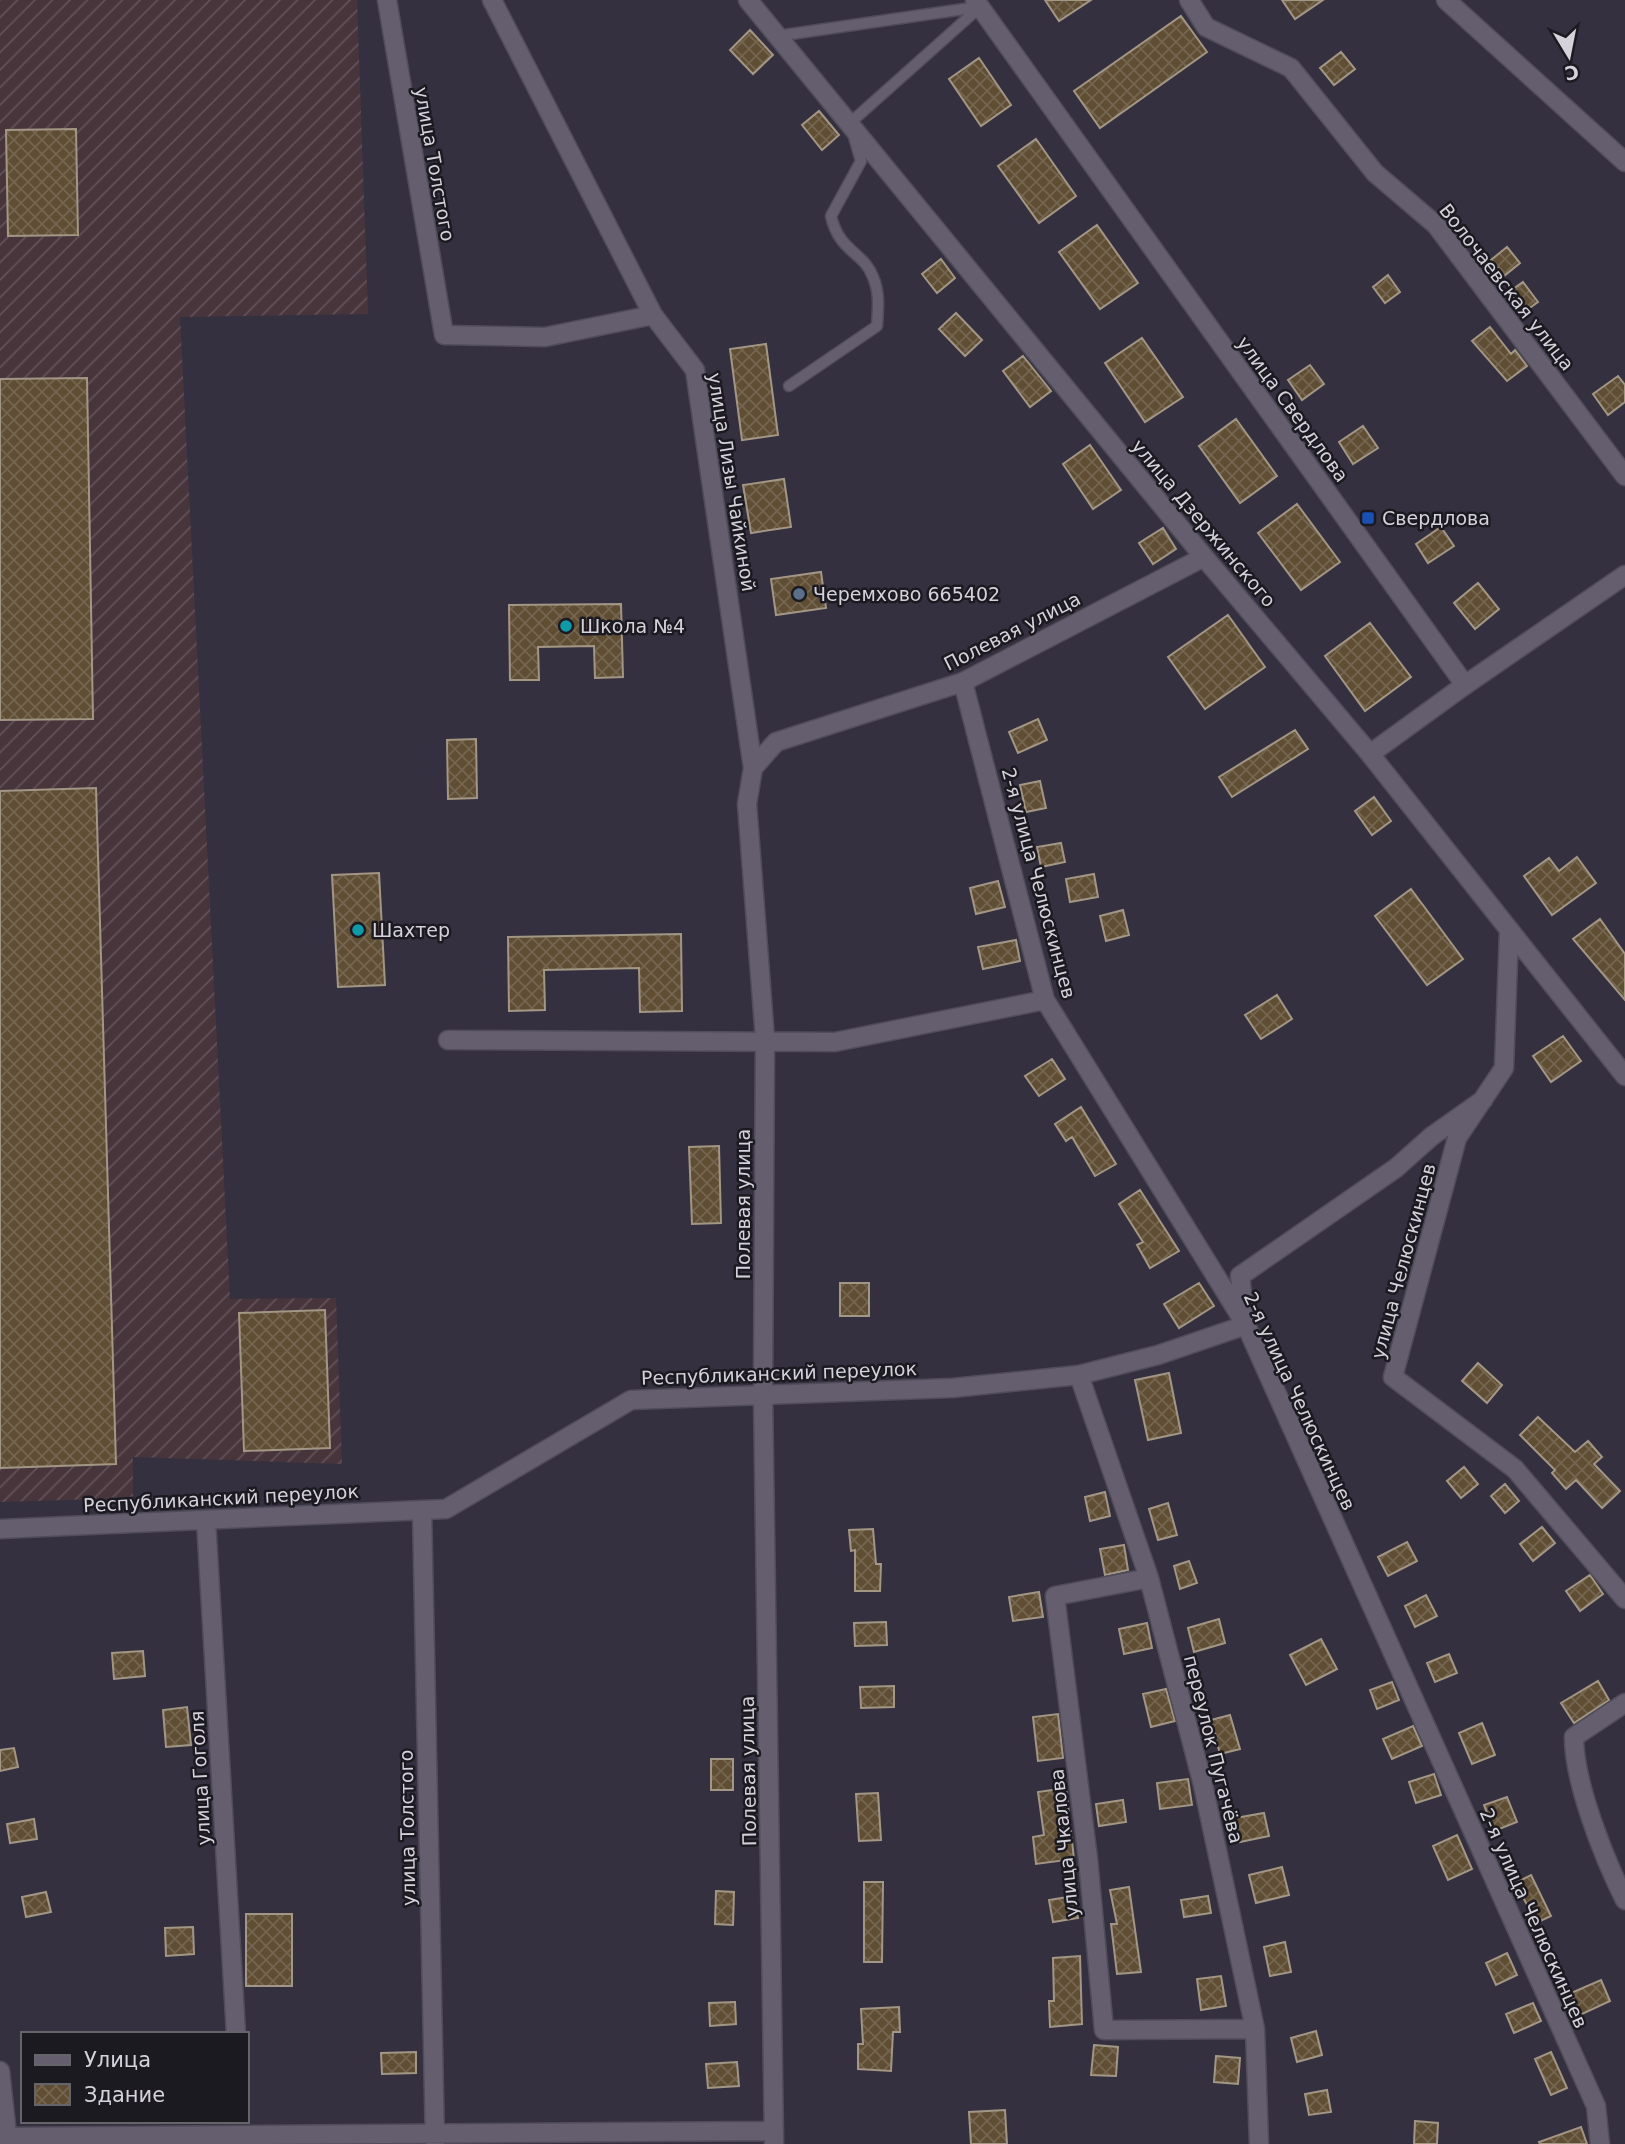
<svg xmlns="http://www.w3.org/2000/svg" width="1625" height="2144" font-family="'DejaVu Sans',sans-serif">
	<defs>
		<pattern id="industrial-furrows" width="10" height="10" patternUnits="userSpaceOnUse" patternTransform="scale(1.75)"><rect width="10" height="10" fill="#48353c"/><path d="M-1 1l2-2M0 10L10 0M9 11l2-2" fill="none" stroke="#625158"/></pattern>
		<pattern id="building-cross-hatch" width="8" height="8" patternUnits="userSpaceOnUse" patternTransform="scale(1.75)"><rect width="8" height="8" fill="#5f4d34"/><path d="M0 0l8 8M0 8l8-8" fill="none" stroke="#756651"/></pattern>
	</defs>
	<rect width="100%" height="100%" fill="#35303f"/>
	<!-- industrial -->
	<path fill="url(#industrial-furrows)" d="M0,0H357L368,314L180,317L230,1299L336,1298L342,1464L133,1457V1498L0,1502Z"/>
	<!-- building -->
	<path fill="url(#building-cross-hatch)" stroke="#a29685" stroke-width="2" d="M1045,0H1091L1059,21Z
		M1282,0H1323L1295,19Z
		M1181,16L1207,52L1100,128L1074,91Z
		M750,30L773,55L753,74L730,50Z
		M1341,52L1355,69L1334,85L1320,68Z
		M979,58L1011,105L981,126L949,79Z
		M819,111L839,135L822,150L802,125Z
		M76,129L78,235L8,236L6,130Z
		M1036,139L1076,196L1039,223L998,166Z
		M1097,225L1138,283L1100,309L1059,252Z
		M1507,247L1520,263L1504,276L1491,260Z
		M941,259L955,278L937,293L922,274Z
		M1388,275L1400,292L1385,303L1373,287Z
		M1523,282L1538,302L1524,312L1509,292Z
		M956,313L982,340L965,356L939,329Z
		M1490,327L1511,354L1515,350L1527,366L1507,381L1472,341Z
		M1142,338L1183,397L1145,422L1105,363Z
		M766,344L778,435L742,440L730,349Z
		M1023,356L1051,391L1030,407L1003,371Z
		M1310,365L1324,384L1302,400L1288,380Z
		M1618,376L1625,385V402L1608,415L1593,394Z
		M87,378L93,719L0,720V379Z
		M1236,419L1277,476L1240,503L1199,446Z
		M1363,426L1378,448L1353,464L1339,442Z
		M1090,445L1121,490L1093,509L1063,464Z
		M784,479L791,527L751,533L743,485Z
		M1297,504L1340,562L1301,590L1258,533Z
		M1441,527L1454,546L1428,563L1416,544Z
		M1163,528L1176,549L1153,564L1139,543Z
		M821,572L826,608L776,615L771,579Z
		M1478,583L1499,609L1475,629L1454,603Z
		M621,604L623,677L595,678L594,646L538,647L539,680H510L509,605Z
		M1228,615L1265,667L1205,709L1168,657Z
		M1370,623L1411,677L1365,711L1325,656Z
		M1038,719L1047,740L1018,753L1009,732Z
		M1295,730L1308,749L1232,797L1219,777Z
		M476,739L477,798L448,799L447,740Z
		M1040,781L1046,808L1026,812L1020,785Z
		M96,788L116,1464L0,1468V791Z
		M1374,797L1391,821L1372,835L1355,811Z
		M1061,843L1065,862L1041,867L1037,847Z
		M1577,857L1596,883L1552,915L1524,876L1549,858L1559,871Z
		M379,873L385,985L338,987L332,875Z
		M1094,874L1098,897L1070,902L1066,879Z
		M998,881L1005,907L976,914L970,888Z
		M1411,889L1463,959L1427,985L1375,916Z
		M1123,910L1129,935L1106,941L1100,916Z
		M1600,919L1625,954V1000L1573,939Z
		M681,934L682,1011L640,1012L639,968L544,970L545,1010L509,1011L508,937Z
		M1016,940L1020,961L983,969L978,947Z
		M1277,995L1292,1019L1261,1039L1245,1015Z
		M1563,1036L1581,1061L1551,1082L1533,1056Z
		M1052,1059L1065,1079L1039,1096L1025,1076Z
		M1081,1107L1116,1164L1095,1176L1072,1137L1066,1141L1055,1124Z
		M719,1146L721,1223L692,1224L689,1147Z
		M1140,1190L1179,1251L1150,1268L1137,1245L1143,1242L1119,1204Z
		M840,1283H869V1316H840Z
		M1199,1283L1214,1306L1179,1328L1164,1304Z
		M325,1310L330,1448L244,1451L239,1313Z
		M1478,1363L1502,1385L1487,1403L1462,1381Z
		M1169,1373L1181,1433L1148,1440L1135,1380Z
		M1538,1417L1575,1452L1588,1441L1602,1457L1594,1464L1620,1491L1602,1508L1576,1480L1566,1489L1552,1473L1555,1470L1520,1435Z
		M1464,1467L1478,1484L1461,1498L1447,1481Z
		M1505,1484L1519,1501L1505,1513L1491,1496Z
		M1105,1492L1110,1516L1090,1521L1085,1497Z
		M1168,1503L1177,1535L1158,1540L1149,1509Z
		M1542,1527L1555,1543L1533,1561L1520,1544Z
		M873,1529L876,1564H881L880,1591H855V1550L851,1551L849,1530Z
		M1407,1542L1417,1561L1388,1576L1378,1557Z
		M1124,1545L1128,1570L1105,1575L1100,1549Z
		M1189,1561L1197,1583L1180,1589L1174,1566Z
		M1590,1575L1603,1594L1580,1611L1566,1591Z
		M1039,1592L1043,1617L1013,1621L1009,1597Z
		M1426,1595L1437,1616L1415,1627L1405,1606Z
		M1219,1619L1225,1643L1194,1652L1188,1628Z
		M886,1622L887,1645L855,1646L854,1623Z
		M1147,1623L1152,1648L1124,1654L1119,1629Z
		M1321,1639L1337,1669L1306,1685L1290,1655Z
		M143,1651L145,1676L114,1679L112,1653Z
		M1449,1654L1457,1673L1435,1682L1427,1663Z
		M1598,1681L1609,1700L1574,1723L1561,1703Z
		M1392,1682L1399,1700L1377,1709L1370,1690Z
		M894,1686V1707L861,1708L860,1687Z
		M1166,1689L1175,1721L1151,1727L1143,1694Z
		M187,1707L191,1745L166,1747L163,1710Z
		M1058,1714L1063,1758L1038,1761L1033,1717Z
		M1230,1715L1240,1749L1220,1754L1211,1720Z
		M1482,1723L1495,1755L1472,1764L1459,1733Z
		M1413,1726L1422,1746L1392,1759L1383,1739Z
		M14,1748L18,1767L0,1771V1750Z
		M711,1759H733V1790H711Z
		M1434,1774L1441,1795L1416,1803L1409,1782Z
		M1188,1779L1192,1805L1160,1809L1157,1783Z
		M1066,1788L1074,1859L1036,1864L1033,1837L1044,1835L1038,1792Z
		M878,1793L881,1840L859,1841L856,1794Z
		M1507,1797L1517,1822L1494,1831L1484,1805Z
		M1123,1800L1126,1822L1099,1826L1096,1804Z
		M1264,1813L1269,1836L1240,1842L1235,1818Z
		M34,1819L37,1839L10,1843L7,1824Z
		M1457,1835L1472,1869L1448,1880L1433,1846Z
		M1282,1867L1289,1895L1256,1903L1249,1875Z
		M1531,1875L1551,1916L1536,1923L1516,1883Z
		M864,1882H883L882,1962H864Z
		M1129,1887L1141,1972L1117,1974L1111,1924H1117L1110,1890Z
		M716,1891L734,1892L733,1925L715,1924Z
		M46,1892L51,1912L26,1917L22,1897Z
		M1074,1896L1078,1918L1053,1922L1049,1900Z
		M1208,1896L1211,1913L1184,1917L1181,1900Z
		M246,1914H292V1986H246Z
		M193,1927L194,1954L166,1956L165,1928Z
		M1285,1942L1291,1972L1270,1976L1264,1947Z
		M1507,1953L1517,1975L1496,1985L1486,1963Z
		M1080,1956L1082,2024L1050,2027L1049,2001H1054L1053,1958Z
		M1221,1976L1226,2006L1201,2010L1197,1979Z
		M1601,1980L1610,2001L1580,2015L1571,1993Z
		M735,2002L736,2024L710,2026L709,2003Z
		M1533,2003L1541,2021L1514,2033L1506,2014Z
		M899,2007L900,2032H893L891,2071L858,2069V2044H863L861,2009Z
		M1316,2031L1322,2055L1297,2062L1291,2038Z
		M1094,2045L1118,2047L1116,2076L1091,2075Z
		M416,2052V2073L382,2074L381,2053Z
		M1551,2052L1567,2088L1551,2095L1535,2059Z
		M1216,2056L1240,2058L1238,2084L1214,2082Z
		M737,2062L739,2086L708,2088L706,2064Z
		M1327,2090L1331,2112L1309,2115L1305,2094Z
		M1005,2110L1007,2144H971L969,2112Z
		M1415,2121L1438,2123L1437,2144H1414Z
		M1581,2127L1587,2144H1540L1539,2142Z"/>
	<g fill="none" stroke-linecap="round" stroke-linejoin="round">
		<defs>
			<path id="lane" d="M777,36L978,7
				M789,386L877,326C878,308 880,293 873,277C864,252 839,252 831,216L861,161L850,123L980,7"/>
			<path id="street" d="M387,0L444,335L545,337L653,315
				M492,0L653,315L695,370L753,768
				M748,0L1204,557L1370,754L1625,1076
				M1189,0L1206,27L1291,68L1375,173L1436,225L1625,476
				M1446,0L1625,162
				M963,682L1045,1000L1246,1325L1596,2106L1600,2144
				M1370,754L1465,685
				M1509,932L1504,1068L1457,1138L1393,1377L1515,1469L1625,1599
				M448,1040L835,1042L1045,1000
				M1079,1375L1149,1578L1203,1785L1255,2029L1259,2144
				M422,1510L435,2144
				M206,1520L236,2034
				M0,1529L446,1509L631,1400L952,1388L1079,1375L1158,1355L1246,1325L1240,1276L1396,1168L1432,1136L1483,1100
				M1149,1578L1055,1596L1088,1859L1104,2030L1255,2029
				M1625,1703L1574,1737C1574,1783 1604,1858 1625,1900
				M0,2071L8,2144
				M8,2137L774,2131
				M774,2144L763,1394L765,1039L747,804L753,768L776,742L963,682L1204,557"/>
			<path id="secondary" d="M975,0L1465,685L1625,575"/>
		</defs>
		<!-- lane casing -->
		<use href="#lane" stroke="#514c59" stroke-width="13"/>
		<!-- street casing -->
		<use href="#street" stroke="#514c59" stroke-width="21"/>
		<!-- secondary casing -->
		<use href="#secondary" stroke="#514c59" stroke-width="21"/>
		<!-- lane -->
		<use href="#lane" stroke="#645e6f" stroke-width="10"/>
		<!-- street -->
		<use href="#street" stroke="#645e6f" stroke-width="18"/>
		<!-- secondary -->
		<use href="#secondary" stroke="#645e6f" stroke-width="18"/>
	</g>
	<!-- markers -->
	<rect fill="#1a4fb4" stroke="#1c1a21" stroke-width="2.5" x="1361" y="511" width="14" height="14" rx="3.5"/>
	<circle fill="#5c6f8a" stroke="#1c1a21" stroke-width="2.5" cx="799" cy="594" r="7"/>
	<g fill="#0f9aa8" stroke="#1c1a21" stroke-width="2.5">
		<circle cx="566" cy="626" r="7"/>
		<circle cx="358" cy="930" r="7"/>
	</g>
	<g text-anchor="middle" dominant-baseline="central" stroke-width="5" stroke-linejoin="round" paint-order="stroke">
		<!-- street labels -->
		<g font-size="19" fill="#d5d2db" stroke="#1c1a21">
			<text transform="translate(435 164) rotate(80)">улица Толстого</text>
			<text transform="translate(1507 287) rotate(52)">Волочаевская улица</text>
			<text transform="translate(1293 409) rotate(54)">улица Свердлова</text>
			<text transform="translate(732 482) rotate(81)">улица Лизы Чайкиной</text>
			<text transform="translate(1204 523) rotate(50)">улица Дзержинского</text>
			<text transform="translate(1012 631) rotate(-27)">Полевая улица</text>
			<text transform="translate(1039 883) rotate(75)">2-я улица Челюскинцев</text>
			<text transform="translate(743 1204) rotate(-90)">Полевая улица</text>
			<text transform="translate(1403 1261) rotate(-75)">улица Челюскинцев</text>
			<text transform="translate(779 1373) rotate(-2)">Республиканский переулок</text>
			<text transform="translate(1300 1401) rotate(65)">2-я улица Челюскинцев</text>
			<text transform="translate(221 1498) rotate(-3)">Республиканский переулок</text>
			<text transform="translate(1214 1749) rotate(76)">переулок Пугачёва</text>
			<text transform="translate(748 1771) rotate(-91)">Полевая улица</text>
			<text transform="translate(200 1778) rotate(-93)">улица Гоголя</text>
			<text transform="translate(407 1828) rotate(-91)">улица Толстого</text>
			<text transform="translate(1064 1843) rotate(-96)">улица Чкалова</text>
			<text transform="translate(1534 1918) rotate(66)">2-я улица Челюскинцев</text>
		</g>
		<!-- poi labels -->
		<g font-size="19" fill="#d5d2db" stroke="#1c1a21" text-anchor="start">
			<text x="1382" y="518">Свердлова</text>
			<text x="813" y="594">Черемхово 665402</text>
			<text x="580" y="626">Школа №4</text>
			<text x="372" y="930">Шахтер</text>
		</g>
	</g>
	<!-- legend -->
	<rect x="21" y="2032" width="228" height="91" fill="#1c1a21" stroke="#66646b" stroke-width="2"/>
	<rect x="35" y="2055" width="35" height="10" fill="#645e6f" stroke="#66646b" stroke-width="2"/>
	<text x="84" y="2067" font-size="21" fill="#d5d2db">Улица</text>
	<rect x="35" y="2084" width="35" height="21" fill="url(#building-cross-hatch)" stroke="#66646b" stroke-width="2"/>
	<text x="84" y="2102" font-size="21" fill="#d5d2db">Здание</text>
	<!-- north arrow -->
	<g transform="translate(1569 56) rotate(170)" stroke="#1c1a21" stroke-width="5" paint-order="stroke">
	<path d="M0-5L12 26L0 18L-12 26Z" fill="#d5d2db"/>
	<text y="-10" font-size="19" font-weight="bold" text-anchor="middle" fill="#d5d2db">С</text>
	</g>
</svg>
